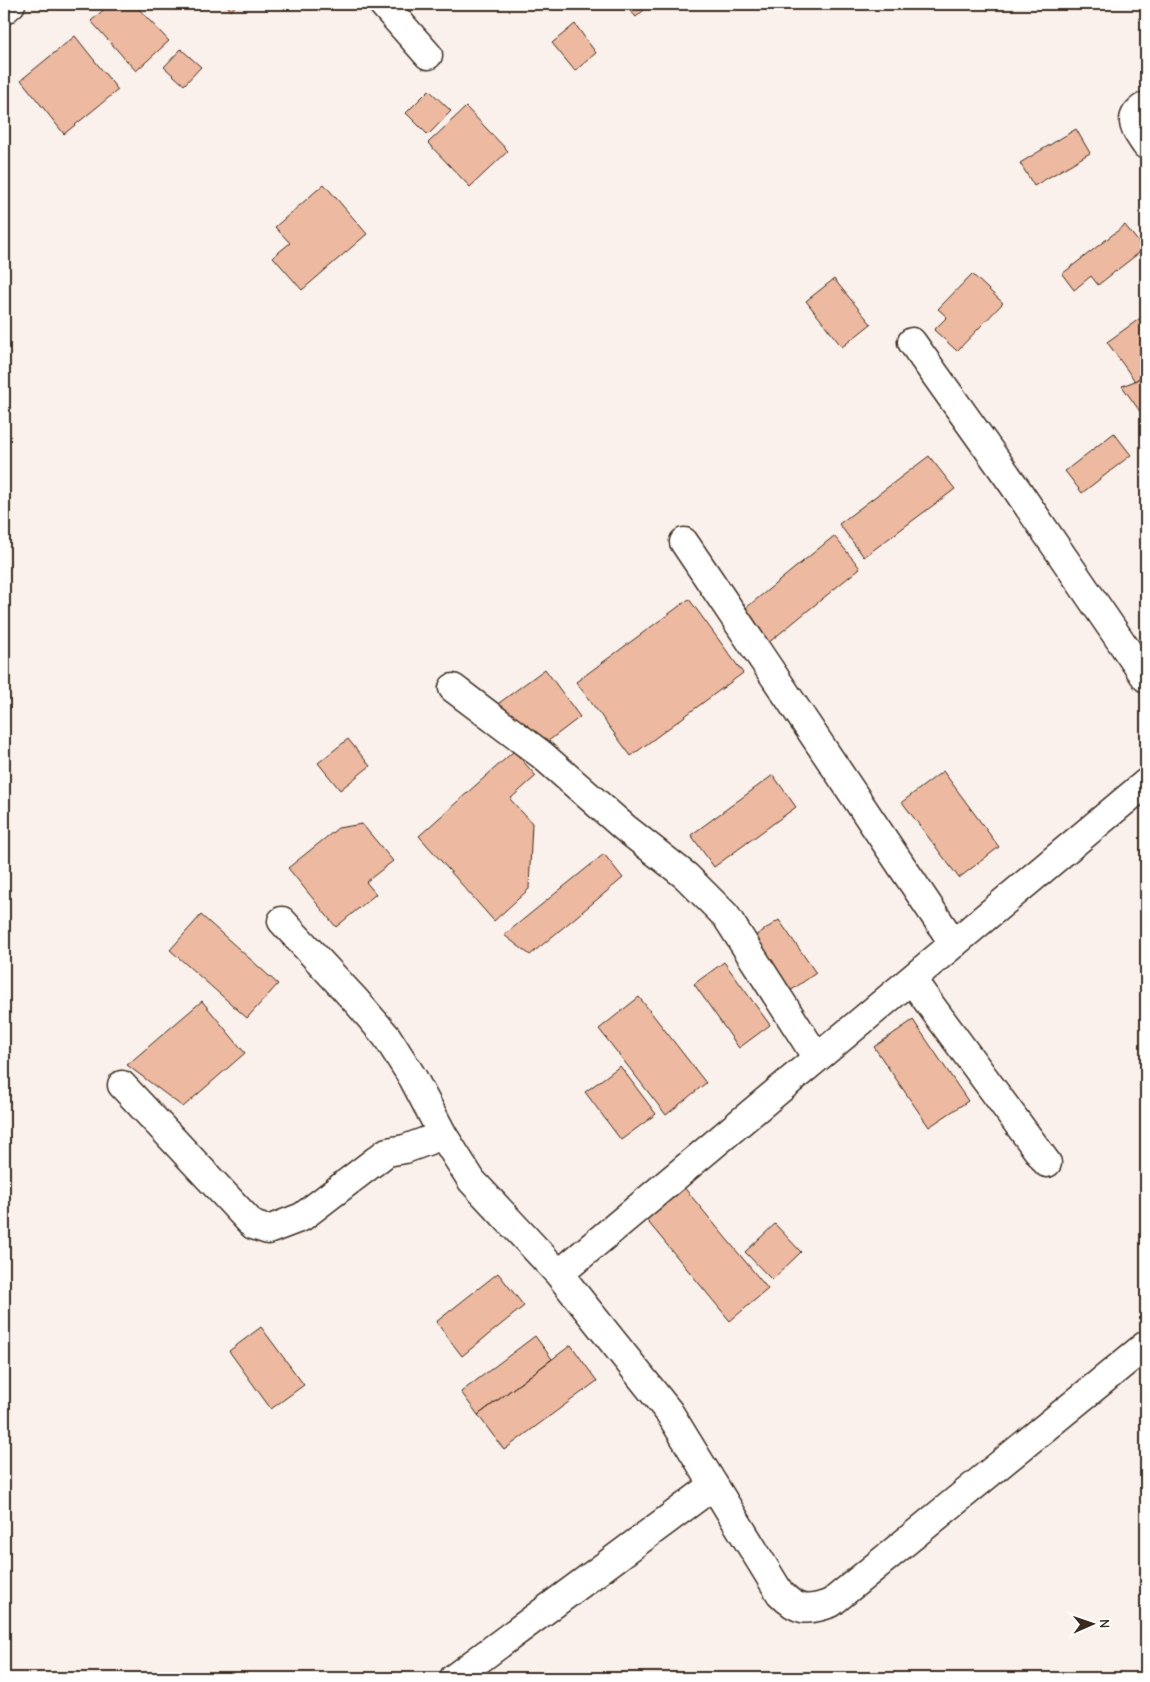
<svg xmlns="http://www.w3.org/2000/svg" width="1150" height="1682" font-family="'Comic Neue',sans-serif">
	<rect width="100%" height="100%" fill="#fbf1ec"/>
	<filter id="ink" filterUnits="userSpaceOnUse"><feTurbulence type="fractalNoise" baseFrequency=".02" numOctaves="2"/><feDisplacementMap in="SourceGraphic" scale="10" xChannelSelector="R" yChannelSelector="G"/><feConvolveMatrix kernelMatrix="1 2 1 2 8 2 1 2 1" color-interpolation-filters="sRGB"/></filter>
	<g filter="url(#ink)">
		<!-- building -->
		<path fill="#edb9a0" stroke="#3b2a1e" d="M110,4H134L169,41L136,71L91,21Z
			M226,4H237L231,11Z
			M624,4H651L636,17Z
			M575,24L596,53L575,71L552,43Z
			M75,36L118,90L64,134L21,80Z
			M181,49L201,67L184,85L164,67Z
			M429,90L451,111L428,135L406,113Z
			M466,107L508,151L470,187L428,143Z
			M1076,129L1090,153L1034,186L1020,163Z
			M324,184L367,234L302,290L273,257L290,243L275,227Z
			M1125,225L1144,249L1098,285L1091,276L1074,290L1062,274Z
			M972,274L1003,303L957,351L934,330L947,317L938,309Z
			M834,279L871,324L842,347L806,301Z
			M1146,314V373L1135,381L1107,342Z
			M1146,373V420L1122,386L1135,381Z
			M1114,433L1131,455L1082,493L1065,471Z
			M929,456L955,489L864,557L839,524Z
			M834,536L860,568L767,644L741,612Z
			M689,599L743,673L631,756L576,682Z
			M545,669L580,717L547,742L495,706Z
			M348,739L370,766L340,790L318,763Z
			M514,751L536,776L510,799L532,823L529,889L494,921L419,836Z
			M943,771L999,847L959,878L902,802Z
			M773,775L796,807L714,867L691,835Z
			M362,824L393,861L366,882L376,894L336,927L288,868L338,828Z
			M604,854L623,878L530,955L504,935Z
			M201,915L278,984L247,1018L170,950Z
			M779,920L816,973L786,994L749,940Z
			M724,962L770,1025L739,1048L694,984Z
			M639,997L706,1083L666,1115L599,1029Z
			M202,1001L245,1053L183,1107L127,1065Z
			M913,1020L968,1101L929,1127L874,1047Z
			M620,1066L656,1114L621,1140L585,1092Z
			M682,1185L768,1289L730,1321L644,1217Z
			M775,1224L801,1252L772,1280L745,1252Z
			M498,1273L524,1306L462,1356L436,1322Z
			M261,1327L304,1385L271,1409L229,1351Z
			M535,1336L552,1359L478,1415L461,1392Z
			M571,1345L597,1381L504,1450L478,1415Z"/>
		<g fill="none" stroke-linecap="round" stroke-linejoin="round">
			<defs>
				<path id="minor" d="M383,4L428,55
					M4,10L11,4
					M1146,106C1125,118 1136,130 1146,145
					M912,342L1013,484L1146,678
					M684,542L954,944
					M453,688L542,755L625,828L686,876L726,916L817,1058
					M282,921L357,1002L387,1037L413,1078L443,1135L472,1181L559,1274L669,1412L780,1593C797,1611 807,1612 831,1603L1146,1345
					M912,980L1047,1163
					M122,1085L253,1225L268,1230L302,1217L387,1152L405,1149L443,1135
					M559,1274L1146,783
					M454,1678L714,1485"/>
			</defs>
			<!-- minor casing -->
			<use href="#minor" stroke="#3b2a1e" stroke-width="31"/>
			<!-- minor -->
			<use href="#minor" stroke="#fff" stroke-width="28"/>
		</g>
	</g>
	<!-- margin -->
	<rect width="1150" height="1682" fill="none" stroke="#fff" stroke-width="20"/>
	<rect x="10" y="10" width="1130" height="1662" fill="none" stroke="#3b2a1e" stroke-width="2" filter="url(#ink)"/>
	<!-- north arrow -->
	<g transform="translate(1092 1624) rotate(88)" stroke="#ffffff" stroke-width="4" paint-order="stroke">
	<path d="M0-4L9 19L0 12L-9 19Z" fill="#3b2a1e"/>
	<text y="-8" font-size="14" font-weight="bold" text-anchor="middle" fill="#3b2a1e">N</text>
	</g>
</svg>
